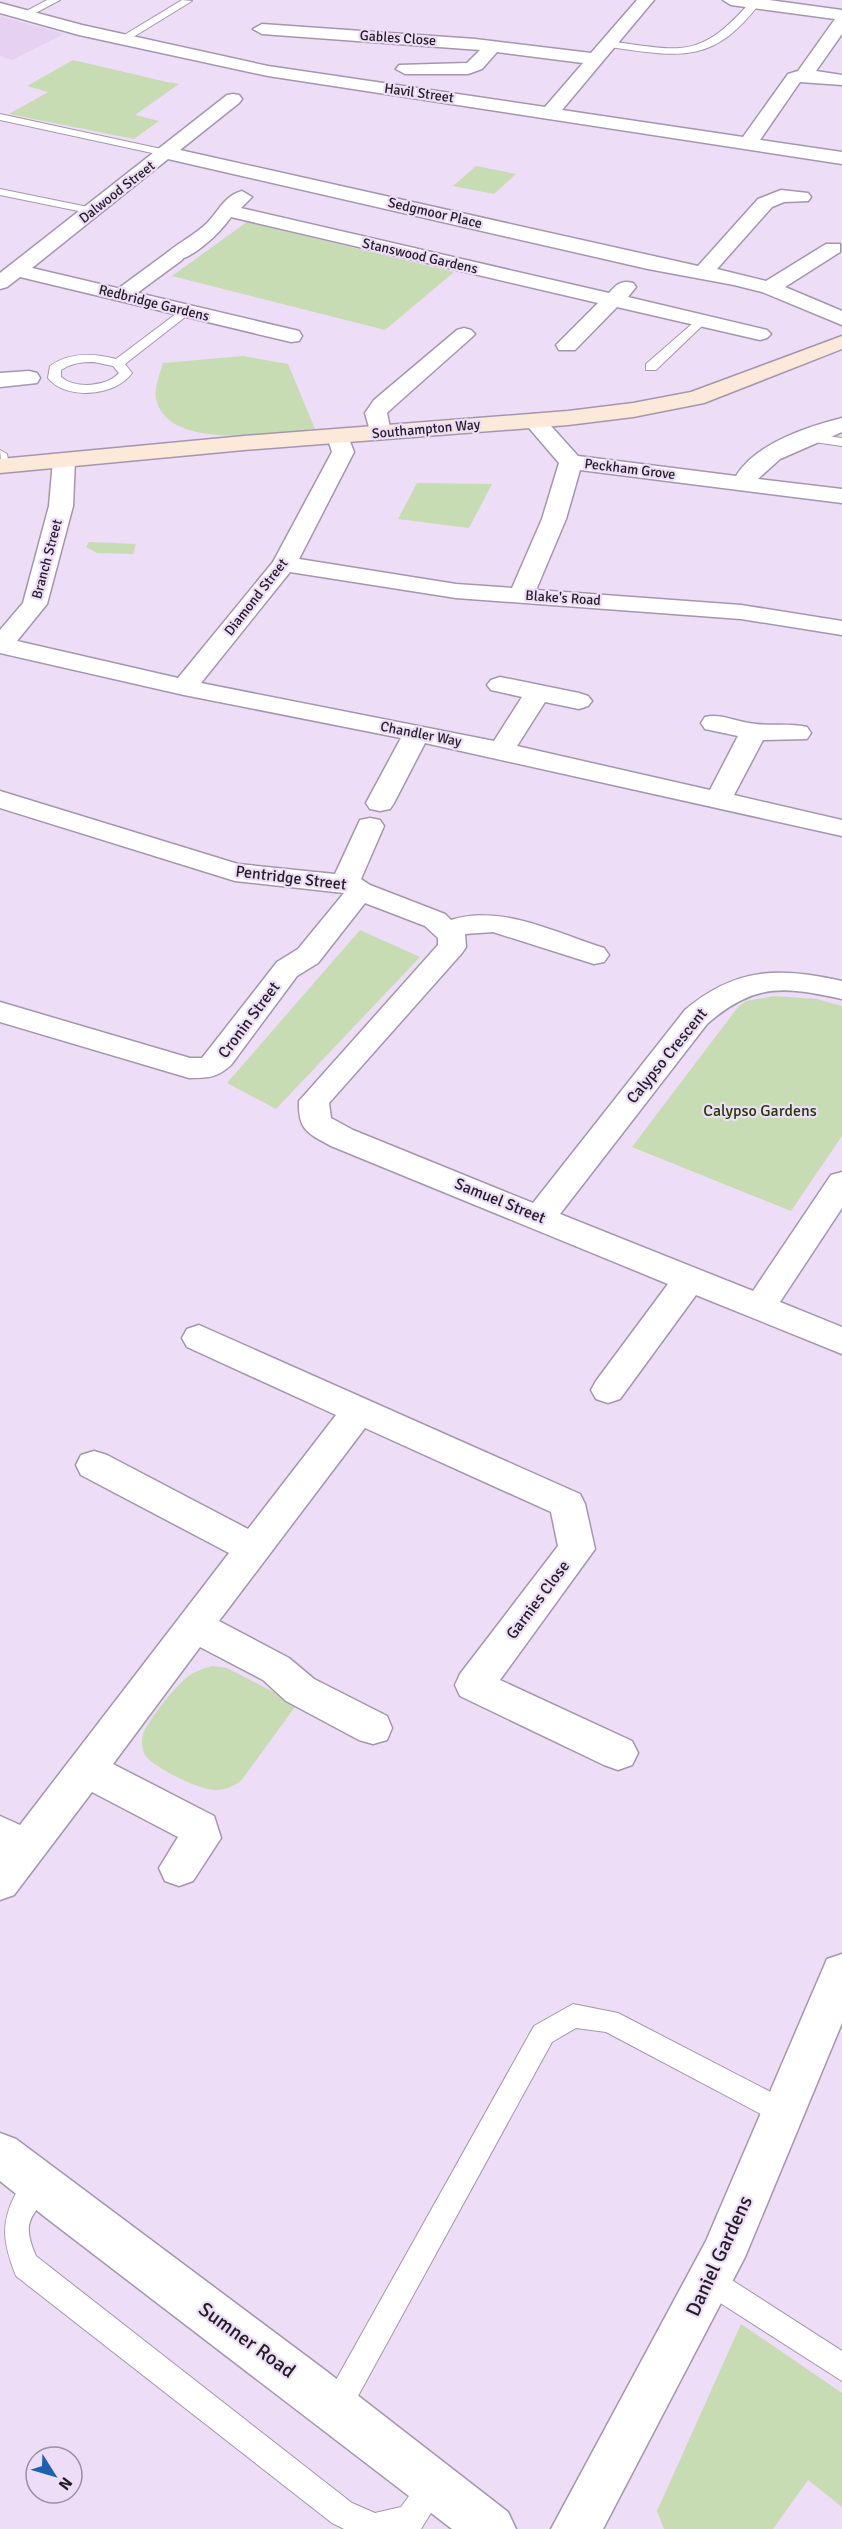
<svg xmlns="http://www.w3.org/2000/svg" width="842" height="2529" font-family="Signika,sans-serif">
	<rect width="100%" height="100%" fill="#edddf7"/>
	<!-- built -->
	<path fill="#e6d1f2" d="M0,16L64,34L12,60L0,56Z"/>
	<!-- green -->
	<path fill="#c7dcb2" d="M73,60L167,82L179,84L135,115L159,121L134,139L9,114L48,92L27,86Z
		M476,166L516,174L494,194L453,186Z
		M247,222L454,272L385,330L172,276Z
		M243,356L288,364L315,429C275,433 168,452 156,399C154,389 160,373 163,363Z
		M417,483L492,484L469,528L398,519Z
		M89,542L136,544L133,554L97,553L86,547Z
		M360,930L420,957L276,1109L227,1083Z
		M775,996L817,999L842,1006V1136L791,1211L632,1147L738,1007L746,1001Z
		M212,1666L227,1668L297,1704L241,1781C233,1786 226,1790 216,1790C201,1791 149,1766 144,1753C142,1747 141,1741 143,1735C145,1724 174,1688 184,1680C192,1672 202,1669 212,1666Z
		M741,2324L842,2393V2507L808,2480L773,2529H664L657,2511Z"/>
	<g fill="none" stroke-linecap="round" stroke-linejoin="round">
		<defs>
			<path id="service" d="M47,0H60L28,17L19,15Z
				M182,0L192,1L125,42L116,40Z
				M751,1L760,3C713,65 680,57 609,47L604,44L609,41C682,51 700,60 751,1Z
				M0,114L166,150L172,153L166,156L0,120Z
				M0,189L93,208L99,211L93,214L0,195Z
				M185,307L189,308V314L125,364L132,373C116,396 66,401 48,378L50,366C70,352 93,353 116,359ZM94,362L113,366L119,373C107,387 75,389 61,377V370C72,363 81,362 94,362Z
				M701,316L705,317V323L656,370H646V364Z
				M805,433L842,438V446L800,440V434Z
				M0,450L7,454L9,466L2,470Z
				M573,2004L618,2013L792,2103L796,2112L792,2121L783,2124L774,2121L606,2032L576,2028L552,2042L347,2416L337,2420L327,2416L323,2406L327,2396L534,2026Z
				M39,2171L48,2175L52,2184C38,2217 18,2215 36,2256L352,2503L375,2513L401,2507L425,2474L435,2470L445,2474L449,2484L421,2529H344L332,2523L16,2276C3,2243 0,2224 16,2193C23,2183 28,2176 39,2171Z
				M710,2266L842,2351V2381L700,2290L696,2280L700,2270Z"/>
			<path id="pedestrian" d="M175,250L182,252L184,256L182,260L129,299H115L113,295L115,291L168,252Z"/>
			<path id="minor" d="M637,0H654L562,110L743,137L788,74L798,71L835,19L731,5L723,0H769L842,10V34L816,71L842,75V85L800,82L760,140L842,152V164L268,76L79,35L0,13V3L82,25L268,66L545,107L583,63L497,52L482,69L468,74H405L396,69L399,65L467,63L480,50L262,34L253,29L262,24L475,39L591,53Z
				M233,94L239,95L242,99L239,103L180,150L698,266L758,199L781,190L808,193L811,197L808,201L784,202L772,207L717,269L766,281L826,244H840V252L785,287L842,311V325L762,292L734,285L648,269L168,159L32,268L299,331L302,336L299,341L291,342L20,277L7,287L0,289V273L227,95Z
				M242,191L252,197L241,208L609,293C617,284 621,280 633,283L636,287L628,297L767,330L771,334L767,338L760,340L617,307L575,350H559L556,345L598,303L231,217C220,233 188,265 168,260L165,256L168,252C180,242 196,234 207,223C219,211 224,196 242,191Z
				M464,328L471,330L475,334L471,338L390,410L387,413L391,433L388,438H372L365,413L374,400L457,330Z
				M29,371L37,373L40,378L37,383L0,387V373Z
				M534,414L542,416L578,456L736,476C756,443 807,427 842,418V432L780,459L758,479L842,489V503L580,470L566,519L536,590L741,605L842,621V635L741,619L456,598L290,572L201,683L494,741L522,697L491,690L487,685L491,680L500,677L579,693L588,696L592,701L588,706L579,709L545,702L517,746L710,790L738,736L705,729L701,723L705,717C722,713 738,723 756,724C773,726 790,723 807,727L811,733L807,739L763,740L734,795L842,820V836L425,743L394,803L390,809L380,811L370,809L366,803L401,738L184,695L0,653V630L23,603L49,506L53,460L56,455H72L75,460L73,506L47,604L17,641L178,678L273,562L332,452L327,436L330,431H346L354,452L299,559L456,584L512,588L542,519L559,463L523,421L526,416Z
				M0,791L238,864L335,874L360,820L370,818L380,820L384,826L361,879L370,885L445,914L451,920C502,904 556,933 604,948L609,955L604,962L594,964L493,932L465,934L466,947L462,953L329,1103L331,1118L353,1130L533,1203L685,1010C736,967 780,967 842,981V999C783,986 754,983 707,1024L560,1214L753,1291L831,1175L842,1172V1208L780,1302L842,1327V1354L696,1295L620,1399L608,1403L596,1399L591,1390L596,1381L668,1284L331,1146C307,1133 298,1130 299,1101L438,945V938L425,926L365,903L318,963L297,976L231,1065C217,1078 207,1078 189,1078L0,1022V1002L190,1058H202L277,962L298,949L344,893L235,881L0,808Z
				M199,1325L580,1494L585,1504L595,1549L500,1680L632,1741L638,1753L632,1765L618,1770L604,1765L460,1696L455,1685L460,1674L558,1546L551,1512L365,1428L219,1621L289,1658L314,1679L387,1716L392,1728L387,1740L373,1744L359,1740L286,1701L263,1680L200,1647L113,1764L214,1816L221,1838L193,1881L179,1886L165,1881L159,1868L178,1837L92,1792L14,1895L0,1900V1816L20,1825L229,1553L81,1475L76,1465L81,1455L94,1451L107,1455L248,1529L336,1415L187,1347L182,1338L187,1329Z
				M842,1954V2023L745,2257L603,2529H551L706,2241L827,1959Z
				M0,2133L16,2139L325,2370L508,2512L516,2529H452L45,2217L0,2181Z"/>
			<path id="secondary" d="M842,336V349L704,403L633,417L568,425L244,450L0,473V459L244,436L568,411L633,403L691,392Z"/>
		</defs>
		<!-- service casing -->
		<use href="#service" stroke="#a596af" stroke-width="2"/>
		<!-- pedestrian casing -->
		<use href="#pedestrian" stroke="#a596af" stroke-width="3"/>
		<!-- minor casing -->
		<use href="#minor" stroke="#a596af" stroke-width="3"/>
		<!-- secondary casing -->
		<use href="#secondary" stroke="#a596af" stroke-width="3"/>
		<!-- service -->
		<use href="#service" fill="#fff" fill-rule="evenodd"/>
		<!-- pedestrian -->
		<use href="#pedestrian" fill="#fff" fill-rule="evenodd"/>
		<!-- minor -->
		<use href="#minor" fill="#fff" fill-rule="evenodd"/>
		<!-- secondary -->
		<use href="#secondary" fill="#fce9d9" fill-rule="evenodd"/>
	</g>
	<g text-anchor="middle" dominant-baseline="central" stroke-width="4.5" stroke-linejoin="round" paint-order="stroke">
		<!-- far-street labels -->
		<g font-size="14" fill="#231d26" stroke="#edddf7">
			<text transform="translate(398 38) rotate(4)">Gables Close</text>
			<text transform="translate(419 93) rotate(8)">Havil Street</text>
			<text transform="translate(117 192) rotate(-38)">Dalwood Street</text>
			<text transform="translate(435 213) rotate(13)">Sedgmoor Place</text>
			<text transform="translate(420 256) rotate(13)">Stanswood Gardens</text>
			<text transform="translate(154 303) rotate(14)">Redbridge Gardens</text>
			<text transform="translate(426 429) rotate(-5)">Southampton Way</text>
			<text transform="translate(630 469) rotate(7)">Peckham Grove</text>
			<text transform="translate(47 559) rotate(-75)">Branch Street</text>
			<text transform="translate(256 597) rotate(-52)">Diamond Street</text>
			<text transform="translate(563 598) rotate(4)">Blake's Road</text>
			<text transform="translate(421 734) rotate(11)">Chandler Way</text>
		</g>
		<!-- street labels -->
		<g font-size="16" fill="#231d26" stroke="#edddf7">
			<text transform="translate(291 878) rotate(7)">Pentridge Street</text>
			<text transform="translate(249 1020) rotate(-53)">Cronin Street</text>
			<text transform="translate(667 1056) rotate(-51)">Calypso Crescent</text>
			<text transform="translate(500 1201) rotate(22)">Samuel Street</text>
			<text transform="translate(538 1600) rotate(-53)">Garnies Close</text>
		</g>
		<!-- park labels -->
		<g font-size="16" fill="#243905" stroke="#edddf7">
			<text x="760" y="1111">Calypso Gardens</text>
		</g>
		<!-- near-street labels -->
		<g font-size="20" fill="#231d26" stroke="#edddf7">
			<text transform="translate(719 2256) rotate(-65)">Daniel Gardens</text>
			<text transform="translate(247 2340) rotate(36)">Sumner Road</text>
		</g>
	</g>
	<!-- north arrow -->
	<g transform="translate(54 2475) rotate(127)"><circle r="28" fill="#edddf7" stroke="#9c90a3" stroke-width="1.5"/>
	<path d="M0-4.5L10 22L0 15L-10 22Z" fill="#1d61b1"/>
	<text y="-9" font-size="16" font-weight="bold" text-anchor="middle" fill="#231d26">N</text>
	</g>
</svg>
